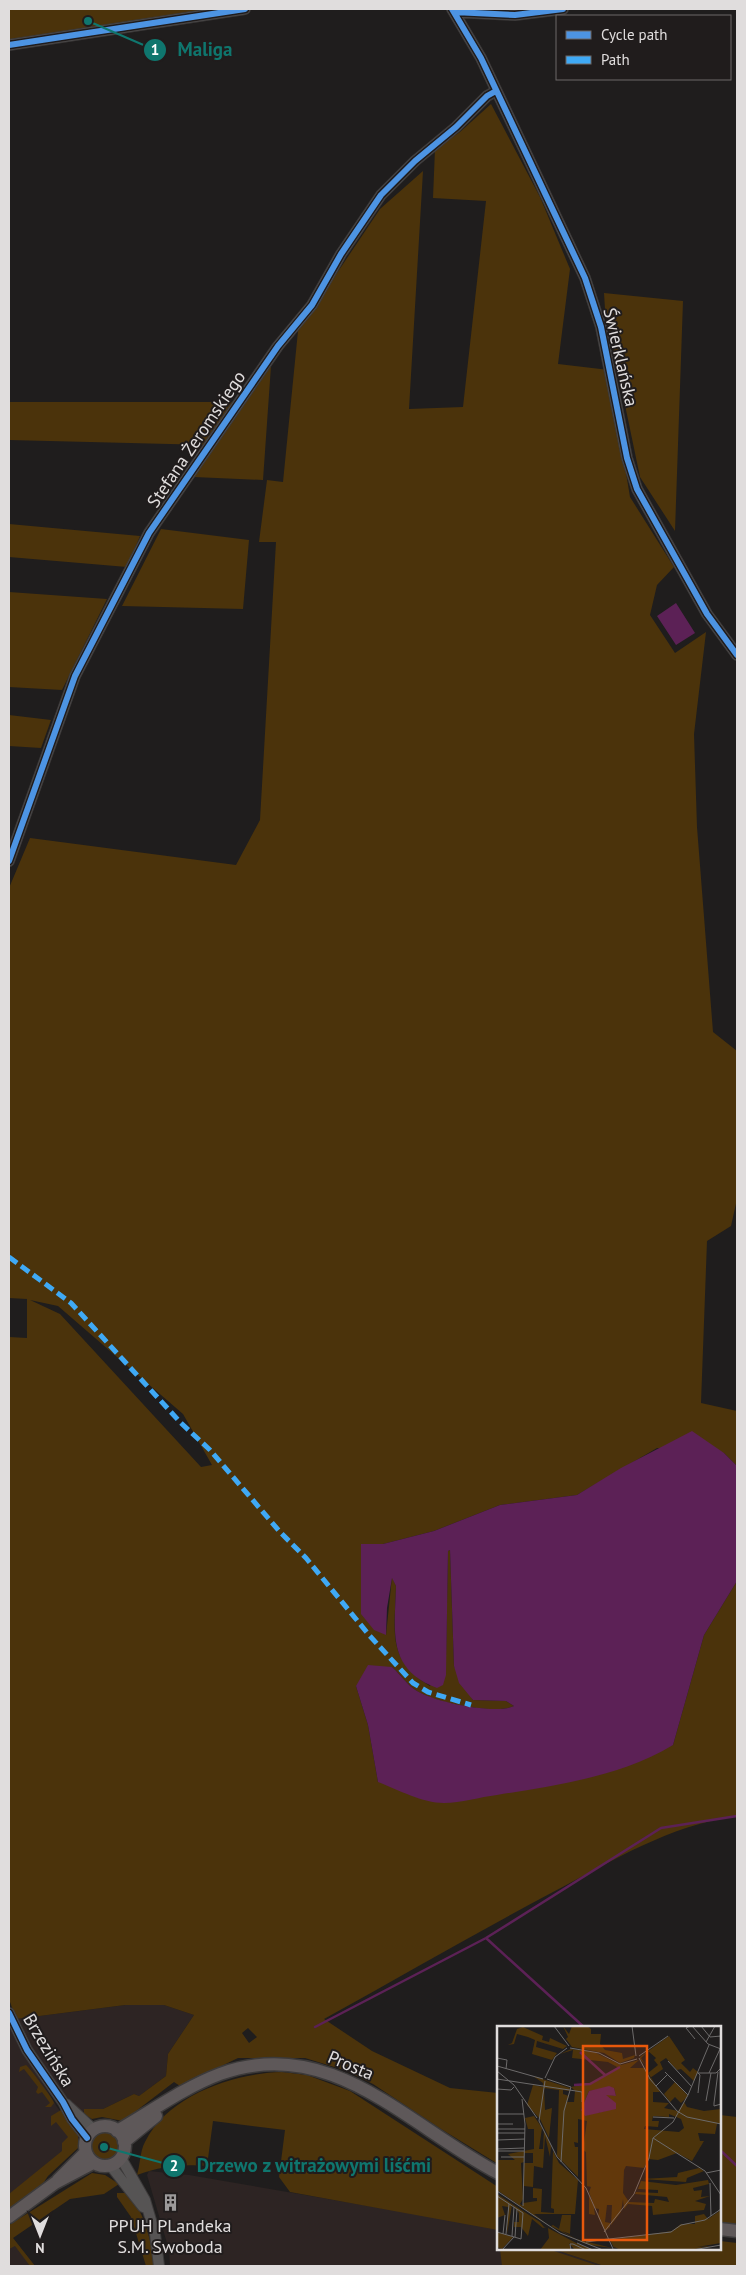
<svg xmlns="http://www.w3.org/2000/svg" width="746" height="2275" font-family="'PT Sans',sans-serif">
	<rect width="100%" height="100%" fill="#1f1d1d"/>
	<!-- built -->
	<path fill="#2d2423" d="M125,2005H164L194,2015L168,2054L166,2076L139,2096L134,2094L103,2109H86L82,2113L51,2081L30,2048L16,2019Z
		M9,2012L19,2044L57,2107L77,2132L80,2140L9,2200Z
		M149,2171L189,2175L491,2227L498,2230V2249H553L604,2266H170L169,2250L147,2175Z
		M9,2231L13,2238L35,2266H9Z"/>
	<!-- green -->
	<path fill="#4b330b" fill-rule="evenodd" d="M9,9H245L9,46Z
		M491,104L540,197L570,269L558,364L609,370L630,497L674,567L657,585L650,615L675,653L706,632L694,734L697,827L713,1032L737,1051V1199L731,1226L707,1241L701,1403L737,1411V1466L724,1453L657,1448L577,1495L500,1505L434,1531L383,1544H362L386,1635L392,1577L396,1586C395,1631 386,1660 430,1686L446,1655L448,1551L450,1550L454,1666L473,1700L506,1701L514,1706C494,1715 436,1703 417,1691C408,1686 400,1674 392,1667L356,1686L368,1725L378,1782L673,1745L704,1635L737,1581V1816C670,1825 612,1861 553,1892C476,1933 400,1977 324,2019L372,2051L450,2088L498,2093V2164L441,2129L373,2084L344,2070L305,2058H238L180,2086L174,2082L123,2121L102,2117L92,2119L84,2114V2109H103L134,2094L139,2096L166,2076L168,2054L194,2015L164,2005H125L16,2019L9,1999V1337L27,1338V1299L9,1298V888L30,838L236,865L260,820L276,542H259L267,480L283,482L298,331L380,209L423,171L409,409L463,407L486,201L433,198L435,149L460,132ZM30,1300L58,1306L183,1414L212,1465L201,1467L60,1314ZM248,2028L257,2037L249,2043L242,2033Z
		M604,293L683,301L675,531L640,477L605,309Z
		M271,366L263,480L194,477Z
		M9,402H232L210,445L9,440Z
		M9,524L140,536L127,567L9,557Z
		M161,529L249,540L243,609L122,606Z
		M9,592L107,599L62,690L9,687Z
		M9,715L51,720L41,748L9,746Z
		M26,2065C29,2067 54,2100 54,2103L51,2107H45L50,2103L42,2092L38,2094L36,2092L38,2087L24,2069L19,2072L20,2067Z
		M282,2072L307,2075L350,2091L498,2187V2230L290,2192L279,2177L285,2130L213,2121L207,2166C180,2164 163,2166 137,2175C140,2165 140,2151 145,2142C168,2095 234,2073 282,2072Z
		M61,2110L78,2134V2148L48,2176L44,2182L9,2212V2194L62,2151V2143L68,2137L56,2122L51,2126V2116Z
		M720,2115L737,2117V2224L720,2222Z
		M90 2146a14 14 0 1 1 28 0a14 14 0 1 1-28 0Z
		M92,2173L105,2175L119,2184L104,2194L70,2199L13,2238L35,2266H30L15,2246L9,2249V2225Z
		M117,2193H129C145,2216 151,2238 154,2266H146L131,2217L117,2197Z
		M720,2241L737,2243V2266H604L553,2249H720Z
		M500,2249H548L599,2266H502Z"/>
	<!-- water -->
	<path fill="#5c2156" d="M676,603L695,633L676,645L657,616Z
		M692,1431L724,1453L737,1466V1581L704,1635L673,1745C620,1777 557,1785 497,1795C480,1797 461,1803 444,1803C422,1803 399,1790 378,1782L368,1725L356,1686L368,1665L392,1667C400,1674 408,1686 417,1691C435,1702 495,1715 514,1706L506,1701L473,1700L459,1683L454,1666L450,1550L448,1551L446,1675L443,1685L437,1688C386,1669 395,1630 396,1586L392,1578L387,1608L386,1635L374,1630L361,1614V1544H383L434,1531L500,1505L577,1495L621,1468Z"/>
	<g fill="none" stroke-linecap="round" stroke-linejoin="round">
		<!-- stream -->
		<path stroke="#5c2156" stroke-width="2.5" d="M486,1938L585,2028
			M315,2027L486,1938L661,1828L737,1816
			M720,2150L737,2166"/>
		<defs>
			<path id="minor" d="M452,9L481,58L585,278L601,327L627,458L637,489L707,614L737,655
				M454,12L515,15L563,9
				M9,45L245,9
				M9,861L75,676L149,533L278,346L312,305L341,254L381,195L415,161L456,127L487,96L496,91
				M9,2013L27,2050L63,2102L72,2119L87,2138
				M66,2104L94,2130
				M121,2158L145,2200L155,2234L159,2266
				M110,2165L143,2207"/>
			<path id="major" d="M85 2146a20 20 0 1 1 40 0a20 20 0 1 1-40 0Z
				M117,2131C150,2112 185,2087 220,2074C331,2034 408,2126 498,2173
				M124,2142L156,2116
				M58,2180L86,2152
				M9,2217L55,2183L93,2163
				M720,2229L737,2231"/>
		</defs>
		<!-- minor casing -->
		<use href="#minor" stroke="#3c3a3a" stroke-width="12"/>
		<!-- major casing -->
		<use href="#major" stroke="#3c3a3a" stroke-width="15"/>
		<!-- minor -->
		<use href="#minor" stroke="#565454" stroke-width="10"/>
		<!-- major -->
		<use href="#major" stroke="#5e5859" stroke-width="12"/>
		<!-- quiet -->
		<path stroke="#3fa9f5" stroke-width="5" stroke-dasharray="10 5" stroke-linecap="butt" d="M9,1257L71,1303L181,1423L210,1450L280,1532L306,1558L369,1635L413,1683L428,1692L471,1705"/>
		<defs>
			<path id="cycleway" d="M452,9L481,58L585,278L601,327L627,458L637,489L707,614L737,655
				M454,12L515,15L563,9
				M9,45L245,9
				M9,861L75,676L149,533L278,346L312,305L341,254L381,195L415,161L456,127L487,96L496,91
				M9,2013L27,2050L63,2102L72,2119L87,2138"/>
		</defs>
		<!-- cycleway casing -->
		<use href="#cycleway" stroke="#201c1c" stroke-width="9"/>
		<!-- cycleway -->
		<use href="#cycleway" stroke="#4d94e3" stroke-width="6"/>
	</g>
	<!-- icons -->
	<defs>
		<symbol id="building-bare" viewBox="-9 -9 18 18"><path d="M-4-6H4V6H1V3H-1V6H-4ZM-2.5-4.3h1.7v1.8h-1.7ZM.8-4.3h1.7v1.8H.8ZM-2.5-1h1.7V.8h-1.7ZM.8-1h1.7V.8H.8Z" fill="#9c9a9a" stroke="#201c1c" stroke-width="2.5" paint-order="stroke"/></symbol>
	</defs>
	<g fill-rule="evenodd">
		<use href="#building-bare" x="158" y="2190" width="25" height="25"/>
	</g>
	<g text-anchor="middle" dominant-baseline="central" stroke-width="4" stroke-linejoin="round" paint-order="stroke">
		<!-- street labels -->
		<g font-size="18" fill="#e0dddd" stroke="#201c1c">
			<text transform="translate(621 357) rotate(77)">Świerklańska</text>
			<text transform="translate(196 439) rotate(-56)">Stefana Żeromskiego</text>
			<text transform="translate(49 2050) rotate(59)">Brzezińska</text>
			<text transform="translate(351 2065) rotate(23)">Prosta</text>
		</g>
		<!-- poi labels -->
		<g font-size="18" fill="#e0dddd" stroke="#201c1c">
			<text x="170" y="2225">PPUH PLandeka<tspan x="170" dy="21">S.M. Swoboda</tspan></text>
		</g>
	</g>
	<!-- overview -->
	<g transform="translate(497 2026)">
		<rect width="224" height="224" fill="#1f1d1d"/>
		<path d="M66,0L72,8L75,0H90L94,3V8H104L103,18L108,24L125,27L126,33L138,29L137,32L123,37L107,27L75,21L69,13L71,11ZM26,1L46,10L45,14L52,16L53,12L70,20L66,23L40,15L39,21L60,27L55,34L35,28L38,14L31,11L20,8L17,18L11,19L15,17L20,3ZM172,10L188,34L184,37L193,46L196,42L201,46L197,55L184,43L180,44L169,32L163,36L166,43L153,52L151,47L161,39L157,34L159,32L151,25L144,32L148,38L143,33V31ZM74,23L97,26L124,39L142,34L133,42H148L163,66H156V76L172,77L167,82L181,85L187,76L190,81L207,85L224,83V98H220L218,108L201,107L203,115H207L195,135L180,127L161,134L151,133L147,142L129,140L127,144L126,167L132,176L157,177L158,173L172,176L170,171L138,168L139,166L161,167V164L141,163L144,155L179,159L211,154L212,158L196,162L197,165L205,164L204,171L213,170L198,175L209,178L207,184L156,189L155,180L131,178L127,183L126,173L124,186L114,199L115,179H110L108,196L113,197V201L108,205L101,191L102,183L97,182L98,189L92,188V169L97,180L92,166L94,161L90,160L89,126L86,124L90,95L81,93V117L77,116L78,121H81V151L60,130L62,64L47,62L48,84L55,82L52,112L43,93L30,79L36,59L46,61V57L36,50L73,62L72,65L66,64V68L72,70L70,76H77L78,65L74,61L94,57L122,42L111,36L75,32L76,24L63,28ZM117,62L119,70L107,68L111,82L112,71L119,82L100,87L84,84L92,65ZM172,88L184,93L187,102L182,106L147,103L148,100L161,101L162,95H155L156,90L172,91ZM178,56L191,70L184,77L178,71L173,76L167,68ZM37,90L45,102L42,123H46L47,104L54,120L53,131L48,110L46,142L37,140L36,161L27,160V137H36V127H27V136L24,137L26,173L23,178L26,180V177L40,175V172H36V162L45,163L44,186L57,187V183L54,182L56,125L62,137L81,154L78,188H37L51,199L0,164V134H18L11,128L37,123V103H31L28,92ZM202,142L207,145L190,152L189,156L145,153L180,151L181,147ZM0,168L43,196L47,201H49L46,202L35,193L31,210L24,201H17V196H22V187L15,179L10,208L11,181L5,180L8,189L0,192ZM224,184V217L200,221L215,220L192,224H124L117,221L118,224L113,214L175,205L184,198H198V190L207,188L211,193ZM65,189H74L73,208L65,205L79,213L115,222L93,219L84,216L54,200L56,199L62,203ZM51,202L81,218L98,224L77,223L72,217L74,224H43L52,212ZM0,206L16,211L5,223L0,221Z" fill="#4b330b" fill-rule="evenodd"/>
		<path d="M112,60L117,62L119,70L109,69L119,77V83L88,90L84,84L92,65Z" fill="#5c2156"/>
		<path fill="none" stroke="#5c2156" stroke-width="2.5" d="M83,26L108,49M77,59L93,58L123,41"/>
		<path fill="none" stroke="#6c6a6a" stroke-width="1" d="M57,0L72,20M135,0L139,30M193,0L189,2L198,13M195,0L211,18L224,23M204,0L213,11L224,10M209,16L218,0M73,22L102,27L123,38L140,33M142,30L171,10M0,32L10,34L9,43M142,32L153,53L180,85L190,91L224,98M171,35L195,61M0,40L46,53M0,45L17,59L40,92M168,46L191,69M221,46L217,77V80L224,78M212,47L223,23M48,52L58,31L70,22M0,53L79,65M50,53L74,61L67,85L64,136M48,55L42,95L60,131L89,162L116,223M159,60L170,49M0,63L14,64L17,61M79,65L85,66V76M201,67L203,49L201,47H219L224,42M25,73L28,98L26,180M209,75L214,47M0,88H27M156,91L177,92M0,98H16M0,103H28M0,107H28M156,112L208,145L224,169M0,114L28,113M0,123L27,122M0,125H27M4,131H27M209,147L224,144M213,157L214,190M0,165L63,207L106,224M0,170L26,187L24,213L0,206M107,206L137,168L152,132L156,112L176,96L191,69L212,19M6,208L8,189M9,208L12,178M15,210L17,181M18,211L20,183M112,213L174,206L184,199L208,194L224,183M89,216L111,213M80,217L96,224M5,224L17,211M74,224L73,218H76L89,224M196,224L224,219"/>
		<path fill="#e8590c" fill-opacity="0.15" stroke="#e8590c" stroke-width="2.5" d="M86,20H150V214H86Z"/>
		<rect width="224" height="224" fill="none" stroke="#e0dddd" stroke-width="2.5"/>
	</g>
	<!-- callouts -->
	<path fill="none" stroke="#0f766e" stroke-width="2" d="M88 21L155 50M104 2147L174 2166"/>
	<g fill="#0f766e" stroke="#201c1c" stroke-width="2">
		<circle cx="88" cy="21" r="5"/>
		<circle cx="104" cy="2147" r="5"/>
		<circle cx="155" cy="50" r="12"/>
		<circle cx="174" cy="2166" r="12"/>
	</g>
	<g font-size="15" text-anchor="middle" font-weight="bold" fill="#fff">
		<text x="155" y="55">1</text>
		<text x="174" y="2171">2</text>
	</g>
	<g font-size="19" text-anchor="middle" font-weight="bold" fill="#0f766e" stroke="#201c1c" stroke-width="4" stroke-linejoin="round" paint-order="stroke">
		<text x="205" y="56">Maliga</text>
		<text x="314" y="2172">Drzewo z witrażowymi liśćmi</text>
	</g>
	<!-- border -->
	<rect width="746" height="2275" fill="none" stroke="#e0dddd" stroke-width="20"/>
	<!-- legend -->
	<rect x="556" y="15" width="175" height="65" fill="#201c1c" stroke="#6d6969"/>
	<rect x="566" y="31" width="25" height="8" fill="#4d94e3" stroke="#6d6969"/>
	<text x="601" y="40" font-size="15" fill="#e0dddd">Cycle path</text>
	<rect x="566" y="56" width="25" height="8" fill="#3fa9f5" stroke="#6d6969"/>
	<text x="601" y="65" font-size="15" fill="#e0dddd">Path</text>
	<!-- north arrow -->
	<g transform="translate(40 2235) rotate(180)" stroke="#201c1c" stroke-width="4" paint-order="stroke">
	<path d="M0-4L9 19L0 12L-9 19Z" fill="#e0dddd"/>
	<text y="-8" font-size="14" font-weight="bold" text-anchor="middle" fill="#e0dddd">N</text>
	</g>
</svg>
